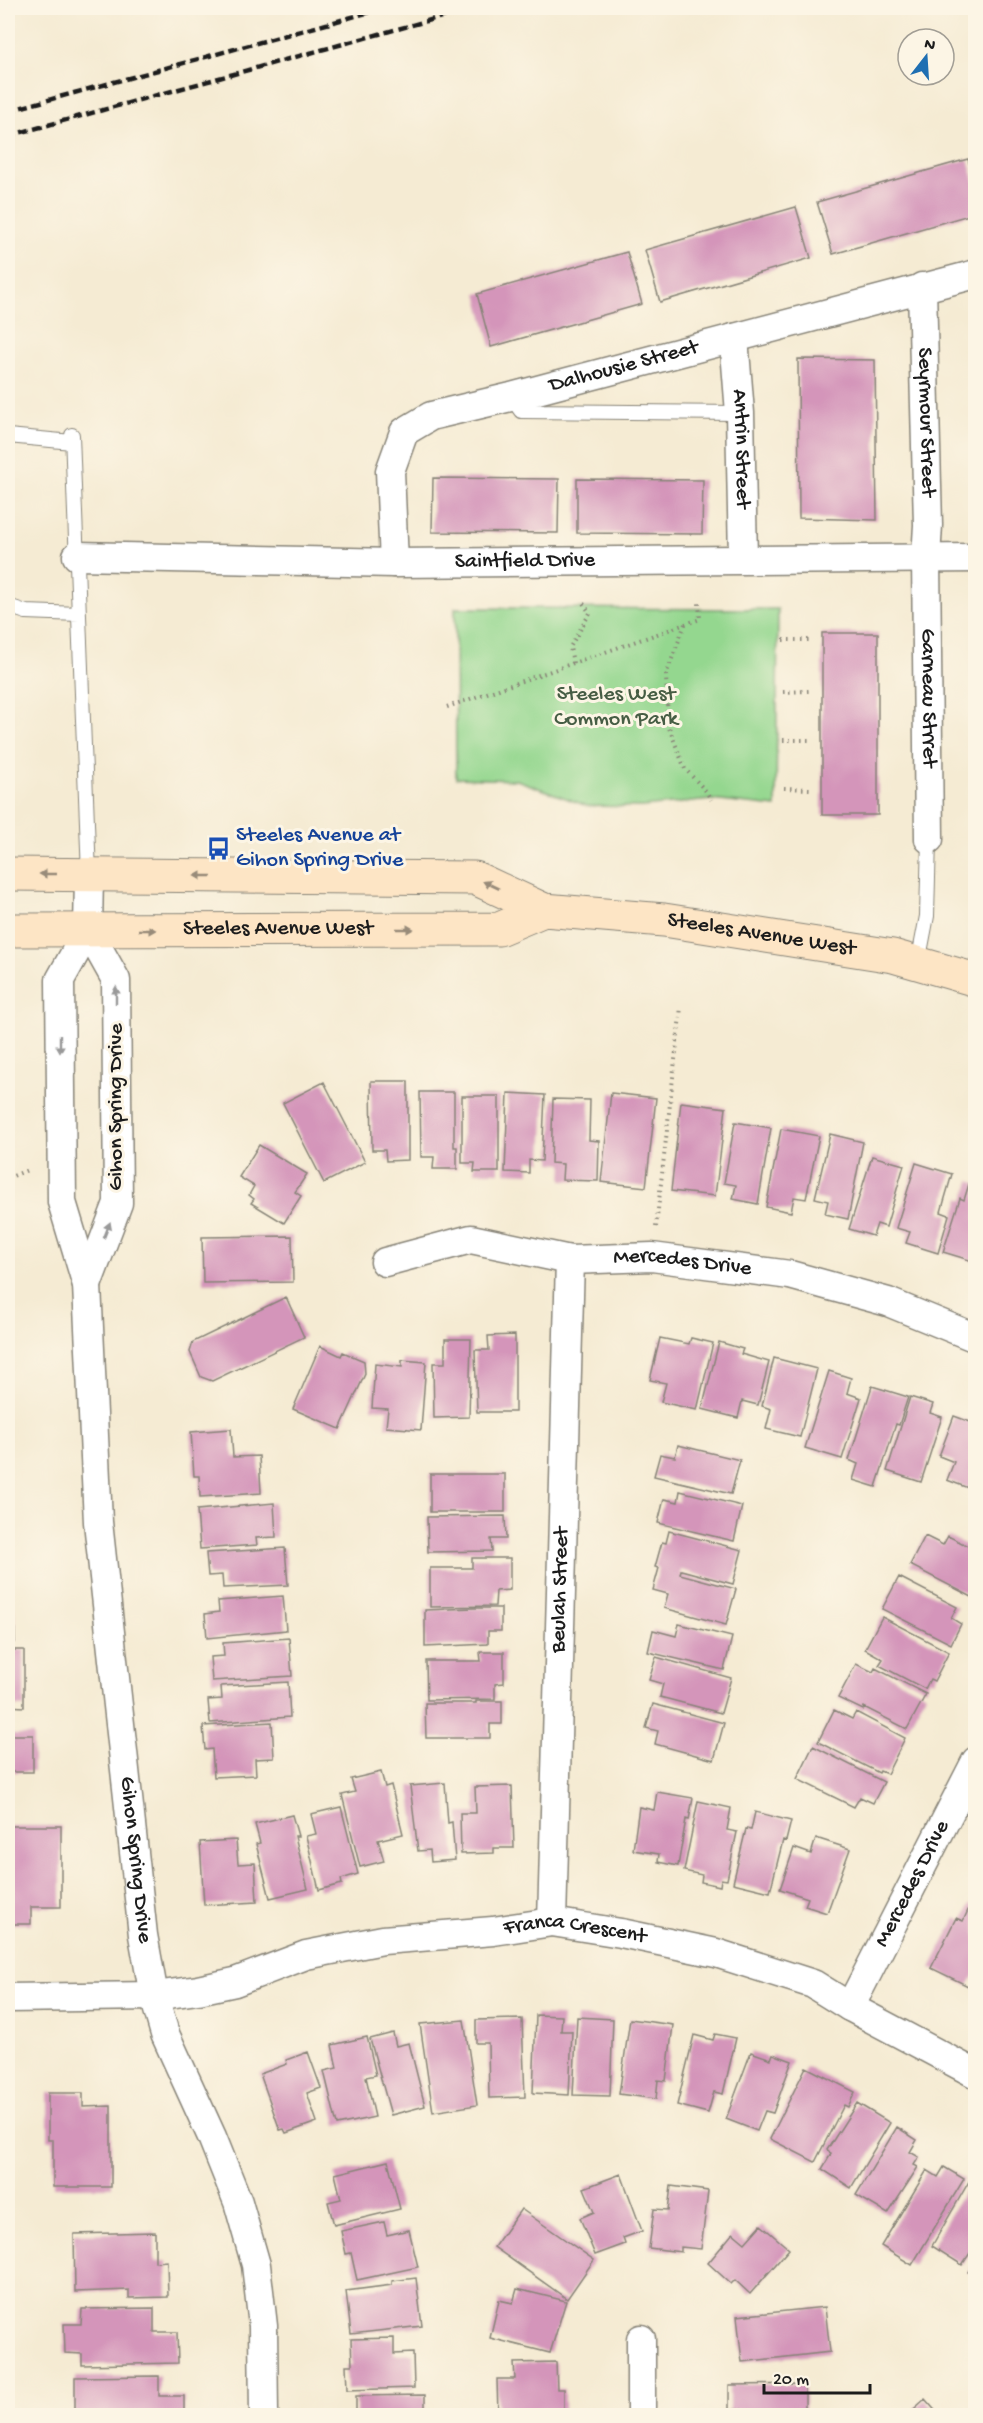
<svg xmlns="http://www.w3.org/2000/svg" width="983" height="2423" font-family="'Gochi Hand',sans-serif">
	<rect width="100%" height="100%" fill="#fcf5e5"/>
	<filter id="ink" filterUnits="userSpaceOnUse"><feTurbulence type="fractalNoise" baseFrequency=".0167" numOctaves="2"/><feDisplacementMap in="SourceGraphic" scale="12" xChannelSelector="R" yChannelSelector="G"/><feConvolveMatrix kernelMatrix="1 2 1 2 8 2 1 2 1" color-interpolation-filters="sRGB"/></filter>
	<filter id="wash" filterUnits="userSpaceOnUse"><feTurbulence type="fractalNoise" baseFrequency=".008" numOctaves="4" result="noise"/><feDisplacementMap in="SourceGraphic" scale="24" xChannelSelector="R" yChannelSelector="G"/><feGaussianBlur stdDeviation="1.35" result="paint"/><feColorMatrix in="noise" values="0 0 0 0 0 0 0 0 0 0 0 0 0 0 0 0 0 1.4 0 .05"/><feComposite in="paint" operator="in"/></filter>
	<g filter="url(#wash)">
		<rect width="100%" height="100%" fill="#f5ebd3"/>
		<!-- green -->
		<path fill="#94d78f" stroke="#587a56" stroke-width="1.5" d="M455,608L778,609L776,807L711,800L642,807L587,806L517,780L456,778Z"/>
		<g id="blocks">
			<!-- building -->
			<path fill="#d495ba" d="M968,159L976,185V213L833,254L817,202Z
				M796,207L811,258L660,302L645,250Z
				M627,252L642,304L491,347L477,294Z
				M798,359L875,360L877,520L799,518Z
				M433,478L559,479L558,533L432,532Z
				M577,479L703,480L702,534L577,533Z
				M822,633H878V815H822Z
				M371,1081H408V1160L386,1161L385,1150H372Z
				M324,1082L365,1162L324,1183L283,1103Z
				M420,1092H454V1147H457V1169H433L434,1157H421Z
				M508,1093L545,1095L542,1161L529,1160V1173L505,1172Z
				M611,1093L656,1098L646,1187L601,1182Z
				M462,1096H499V1172H474L475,1163H462Z
				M553,1099L590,1100L589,1140L599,1141L598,1181L562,1180L563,1164L551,1163Z
				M681,1102L726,1108L715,1196L671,1191Z
				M735,1122L771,1128L758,1204L733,1199L736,1185L724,1183Z
				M781,1129L819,1136L806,1199L794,1197L791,1212L766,1207Z
				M830,1134L863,1142L848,1219L825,1214L828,1201L815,1198Z
				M259,1145L307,1174L295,1192L301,1196L284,1223L251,1203L254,1199L249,1195L254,1186L239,1177Z
				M872,1156L904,1165L886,1227L877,1224L873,1236L849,1229Z
				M916,1163L952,1174L941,1212L949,1215L938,1253L906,1243L910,1232L896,1228Z
				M970,1181L976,1183V1262L943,1252L960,1198L964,1200Z
				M292,1236L293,1282L203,1283L202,1237Z
				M286,1297L304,1337L212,1381L201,1377L190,1352L193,1342Z
				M515,1335V1412H477L475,1350H489L488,1336Z
				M660,1338L689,1344L691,1338L713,1343L697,1410L661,1402L666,1383L650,1380Z
				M445,1339H471L469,1417L434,1418L433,1363H445Z
				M719,1342L743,1349L741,1354L769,1362L758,1405L742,1401L738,1418L702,1409Z
				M320,1346L341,1356L343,1352L364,1361L365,1374L340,1429L293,1409Z
				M774,1358L817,1369L800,1437L766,1429L771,1409L762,1406Z
				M402,1360L426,1362L421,1430L386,1427L388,1409L372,1408L375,1364L402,1367Z
				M829,1371L851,1378L847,1393L861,1398L842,1459L805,1448Z
				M872,1386L908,1397L899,1425L896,1424L876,1487L853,1480L858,1464L849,1460Z
				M910,1397L933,1404L930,1413L942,1417L921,1482L887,1471Z
				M954,1416L976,1424V1491L947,1480L954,1462L939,1456Z
				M231,1429L233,1457L259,1456L261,1493L200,1497L199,1476H194L191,1432Z
				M678,1445L740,1460L731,1494L654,1476L660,1454L675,1457Z
				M430,1474H505V1512H430Z
				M680,1491L742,1506L734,1541L658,1523L664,1499L678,1502Z
				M274,1503L276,1537L256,1538L257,1545L200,1549L197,1510Z
				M505,1516L506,1539H491L492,1551L428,1552L427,1517Z
				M669,1531L742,1550L733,1584L681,1570L680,1574L736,1589L726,1625L664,1608L668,1594L653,1590L659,1568L655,1567L662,1542L666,1543Z
				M925,1536L943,1545L948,1536L976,1550V1591L972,1597L910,1565Z
				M285,1548L288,1585L223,1588L222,1575L208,1576L206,1553Z
				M472,1558H510V1590L496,1591L495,1606L430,1607V1568H472Z
				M899,1577L957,1607L951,1618L961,1624L951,1644L882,1609Z
				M8,1583H10V1609H14L15,1642H8Z
				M283,1596L286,1630L207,1638L205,1614L219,1612L218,1601Z
				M474,1608H501V1631H488V1644L425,1647V1610Z
				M882,1617L949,1652L934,1681L930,1679L925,1689L879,1665L883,1659L865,1649Z
				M679,1624L732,1637L724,1670L648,1652L653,1630L676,1636Z
				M289,1638L292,1676L212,1681L210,1657L224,1656L223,1643Z
				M8,1650H24V1707L8,1706Z
				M480,1652H504V1683L495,1684V1699L427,1700L426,1661H481Z
				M656,1657L731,1678L721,1713L660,1697L663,1684L649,1680Z
				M856,1664L873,1672L875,1668L926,1694L907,1729L864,1707L863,1710L838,1698Z
				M288,1682L290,1717L210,1723L208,1700L222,1699L221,1686Z
				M476,1701H502V1724H490V1738H426L425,1703H476Z
				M653,1704L724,1723L714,1760L655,1744L658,1731L646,1728Z
				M834,1710L852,1719L856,1712L905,1738L887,1774L880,1771L879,1773L818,1742Z
				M272,1722L274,1758L255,1759L256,1775L214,1777L212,1749L205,1750L203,1726Z
				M8,1735H33V1772H8Z
				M813,1746L884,1782L873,1803L860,1797L854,1807L797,1779Z
				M381,1772L385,1787L391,1785L403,1834L378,1840L384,1861L360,1867L342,1795L355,1792L351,1779Z
				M445,1783L448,1823L452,1822L455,1860L431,1862L430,1850L418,1851L410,1786Z
				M512,1786L514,1848H494V1853L461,1854L460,1813H476L475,1787Z
				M657,1792L693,1798L689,1820L686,1819L678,1866L658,1862L659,1854L633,1850L639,1807L654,1810Z
				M698,1801L731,1808L727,1830L737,1832L727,1880L721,1879L720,1886L701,1882L702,1875L684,1871Z
				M341,1807L358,1874L341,1879L342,1884L319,1890L306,1836L316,1834L311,1814Z
				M755,1812L791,1821L786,1841L783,1840L770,1892L733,1883L746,1829L751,1830Z
				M292,1815L298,1836H295L308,1889L270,1898L256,1844L260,1843L255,1824Z
				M8,1826H61V1907H31V1924H8Z
				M816,1838L850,1849L827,1913L805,1906L808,1898L780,1889L794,1848L811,1854Z
				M236,1840L238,1864L255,1863L257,1902L204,1905L200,1842Z
				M971,1904L976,1907V1971L968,1986L931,1968L956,1918L963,1921Z
				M536,2015L562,2016L561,2031H572L569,2095L533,2093Z
				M577,2017L613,2019L610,2096L573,2095Z
				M522,2019L525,2097L489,2098L488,2043H476V2020Z
				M630,2019L673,2025L666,2081L658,2080L656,2099L619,2094Z
				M464,2020L477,2105L433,2112L420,2024Z
				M393,2033L396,2046L409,2043L425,2106L391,2115L370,2039Z
				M715,2034L736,2038L723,2094L714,2092L708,2113L677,2105L694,2035L713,2040Z
				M367,2037L376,2075L366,2077L375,2117L337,2125L324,2071L337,2068L332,2045Z
				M308,2052L321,2088L307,2093L317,2122L286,2133L284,2129L280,2130L260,2074L287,2064L286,2060Z
				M751,2052L771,2059L773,2054L792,2061L773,2113L765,2111L757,2131L726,2119Z
				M806,2067L855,2092L848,2107L844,2105L815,2162L770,2139Z
				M48,2093H83V2107L111,2106V2187H53V2140H48Z
				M857,2103L890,2123L851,2188L822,2169L831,2154L827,2150Z
				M897,2127L917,2140L910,2152L919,2157L914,2165L918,2167L888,2214L856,2195Z
				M388,2161L400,2209L334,2225L328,2202L341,2199L335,2174Z
				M944,2167L964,2179L912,2265L881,2246L927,2170L938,2177Z
				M621,2174L642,2231L623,2238L625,2244L595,2255L580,2218L594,2212L584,2188Z
				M971,2178L976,2181V2244L962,2265L932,2246Z
				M671,2186L708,2191L701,2249L681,2247V2252L649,2248L654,2209L668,2210Z
				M521,2209L594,2260L567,2299L494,2247Z
				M384,2222L387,2235L409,2230L418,2267L357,2280L351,2253L346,2254L341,2231Z
				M761,2225L789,2249L750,2294L735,2280L731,2284L708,2263L733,2233L745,2243Z
				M155,2232V2262L167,2261L168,2297L129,2298V2290L75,2292L74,2234Z
				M976,2260V2276L968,2272Z
				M416,2278L422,2326L351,2334L346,2291L392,2285V2281Z
				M517,2289L566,2301L550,2353L490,2338L499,2300L513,2303Z
				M825,2307L830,2352L742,2362L737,2316Z
				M154,2308V2332H177L178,2363L82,2365V2354L65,2353L64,2324H81L82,2309Z
				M394,2338V2354L413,2353L414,2388L347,2390L346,2365H352L351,2339Z
				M556,2362L557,2389H564V2414L498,2415L497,2379H515L514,2363Z
				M159,2376V2396H184V2416H75V2377Z
				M805,2384V2416H743V2409L729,2410V2385Z
				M425,2395V2416H356V2396Z
				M925,2399L940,2416H906Z"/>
		</g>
	</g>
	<g filter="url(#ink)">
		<use href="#blocks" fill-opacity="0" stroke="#888478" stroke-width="1.5"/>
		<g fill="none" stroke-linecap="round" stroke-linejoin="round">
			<defs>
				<path id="service" d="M511,397L521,411L740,413
					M72,435L89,875
					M8,436L72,442
					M8,606L26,612L79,614
					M918,963L927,916L929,839"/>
				<g id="minor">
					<path id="s1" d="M922,287L928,525L926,558L929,839"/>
					<path id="s2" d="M734,338L740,413L743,559"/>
					<path id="s3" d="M77,556L394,563L976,558"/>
					<path id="s4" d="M394,563L390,471L404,432L431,416L511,397L976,274"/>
					<path id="s5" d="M89,875L88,930L60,980L62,1202L87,1285L98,1522L143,1935L154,1996L165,2034L212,2137L238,2202L256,2265L263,2326L264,2416"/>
					<path id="s6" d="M385,1262L471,1239L570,1260L652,1257L790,1275L888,1302L976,1338"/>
					<path d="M87,1285L118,1203L116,980L88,930"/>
					<path id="s7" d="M552,1922L570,1260"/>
					<path id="s8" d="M8,1998L154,1996L198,1990L235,1982L306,1955L383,1940L493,1931L552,1922L621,1933L716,1953L813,1984L850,2007L976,2074"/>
					<path id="s9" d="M850,2007L976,1761"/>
					<path d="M641,2339V2416"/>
				</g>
				<g id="secondary">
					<path id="s10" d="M8,874L475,878L544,910L664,920L893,956L976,980"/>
					<path id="s11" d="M8,930L499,929L544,910"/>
				</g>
			</defs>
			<!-- service casing -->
			<use href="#service" stroke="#888478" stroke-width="16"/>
			<!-- minor casing -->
			<use href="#minor" stroke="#888478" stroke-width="31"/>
			<!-- secondary casing -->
			<use href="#secondary" stroke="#888478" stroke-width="35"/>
			<!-- path -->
			<path stroke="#888478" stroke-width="4" stroke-dasharray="1.5 4.5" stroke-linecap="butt" d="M685,624L666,675L668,725L685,769L706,791L711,800
				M783,640H811
				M573,663L570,647L590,613L583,603
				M783,692L810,691
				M447,707L700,619L699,603
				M783,740H810
				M784,788L811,789
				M8,1178L30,1169
				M656,1227L681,1007"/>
			<!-- service -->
			<use href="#service" stroke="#fff" stroke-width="14"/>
			<!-- minor -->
			<use href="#minor" stroke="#fff" stroke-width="28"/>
			<!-- secondary -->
			<use href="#secondary" stroke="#fde5c5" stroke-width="33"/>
			<!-- rail -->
			<path stroke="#1c1c1c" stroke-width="4.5" stroke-dasharray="9 4.5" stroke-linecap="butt" d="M8,111L385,8
				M8,136L474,8"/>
		</g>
		<!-- one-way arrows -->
		<defs><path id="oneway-solid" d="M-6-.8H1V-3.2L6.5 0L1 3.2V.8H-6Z" transform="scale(1.5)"/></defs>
		<g fill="#988b79">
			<use href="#oneway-solid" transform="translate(48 874) rotate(-180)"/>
			<use href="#oneway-solid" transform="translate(203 876) rotate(-180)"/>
			<use href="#oneway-solid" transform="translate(491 885) rotate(-155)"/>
			<use href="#oneway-solid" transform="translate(405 929)"/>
			<use href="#oneway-solid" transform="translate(147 930)"/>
		</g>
		<g fill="#999">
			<use href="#oneway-solid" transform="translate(116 995) rotate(-90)"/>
			<use href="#oneway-solid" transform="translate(60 1044) rotate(90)"/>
			<use href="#oneway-solid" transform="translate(107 1230) rotate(-69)"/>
		</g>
	</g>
	<!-- icons -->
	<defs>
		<symbol id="bus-bare" viewBox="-9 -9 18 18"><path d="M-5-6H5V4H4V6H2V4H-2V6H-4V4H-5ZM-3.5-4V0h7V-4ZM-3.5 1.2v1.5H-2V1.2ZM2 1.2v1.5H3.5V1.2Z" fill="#1a4fb4" stroke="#fcf5e5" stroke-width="2.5" paint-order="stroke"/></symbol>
	</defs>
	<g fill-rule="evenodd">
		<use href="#bus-bare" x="202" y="832" width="33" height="33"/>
	</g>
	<g text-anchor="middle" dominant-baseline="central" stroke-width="6" stroke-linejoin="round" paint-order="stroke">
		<!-- street labels -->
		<g font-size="22" fill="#1c1c1c" stroke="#fcf5e5">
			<text stroke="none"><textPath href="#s4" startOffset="364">Dalhousie Street</textPath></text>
			<text stroke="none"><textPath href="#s1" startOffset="135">Seyrmour Street</textPath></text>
			<text stroke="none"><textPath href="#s2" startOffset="111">Antrin Street</textPath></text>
			<text stroke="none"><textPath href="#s3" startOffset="448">Saintfield Drive</textPath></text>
			<text stroke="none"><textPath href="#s1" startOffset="411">Garneau Strret</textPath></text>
			<text stroke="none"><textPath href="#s11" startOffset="270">Steeles Avenue West</textPath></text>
			<text stroke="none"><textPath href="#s10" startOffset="762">Steeles Avenue West</textPath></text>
			<text transform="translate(117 1107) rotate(-90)">Gihon Spring Drive</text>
			<text stroke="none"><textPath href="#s6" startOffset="303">Mercedes Drive</textPath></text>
			<text stroke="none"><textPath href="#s7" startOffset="332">Beulah Street</textPath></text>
			<text stroke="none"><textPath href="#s5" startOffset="998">Gihon Spring Drive</textPath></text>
			<text stroke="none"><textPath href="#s9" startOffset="138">Mercedes Drive</textPath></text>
			<text stroke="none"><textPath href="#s8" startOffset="576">Franca Crescent</textPath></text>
		</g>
		<!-- park labels -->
		<g font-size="22" fill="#465d44" stroke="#fcf5e5">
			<text x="616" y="695">Steeles West<tspan x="616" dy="25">Common Park</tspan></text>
		</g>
		<!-- transit labels -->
		<g font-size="22" fill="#164399" stroke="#fcf5e5" text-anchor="start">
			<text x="236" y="836">Steeles Avenue at<tspan x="236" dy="25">Gihon Spring Drive</tspan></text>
		</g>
	</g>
	<!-- margin -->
	<rect width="983" height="2423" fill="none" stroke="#fcf5e5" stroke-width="30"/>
	<!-- north arrow -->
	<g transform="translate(926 57) rotate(17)"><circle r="28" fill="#fcf5e5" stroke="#a29e95" stroke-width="1.5"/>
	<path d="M0-4.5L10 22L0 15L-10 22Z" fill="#1f6fb2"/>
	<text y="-9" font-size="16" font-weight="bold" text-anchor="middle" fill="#1c1c1c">N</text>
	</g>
	<!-- scale -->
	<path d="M764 2384v9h106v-9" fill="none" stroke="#1c1c1c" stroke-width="3"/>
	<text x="773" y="2384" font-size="18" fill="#1c1c1c" stroke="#fcf5e5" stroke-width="4.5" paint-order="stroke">20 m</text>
</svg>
